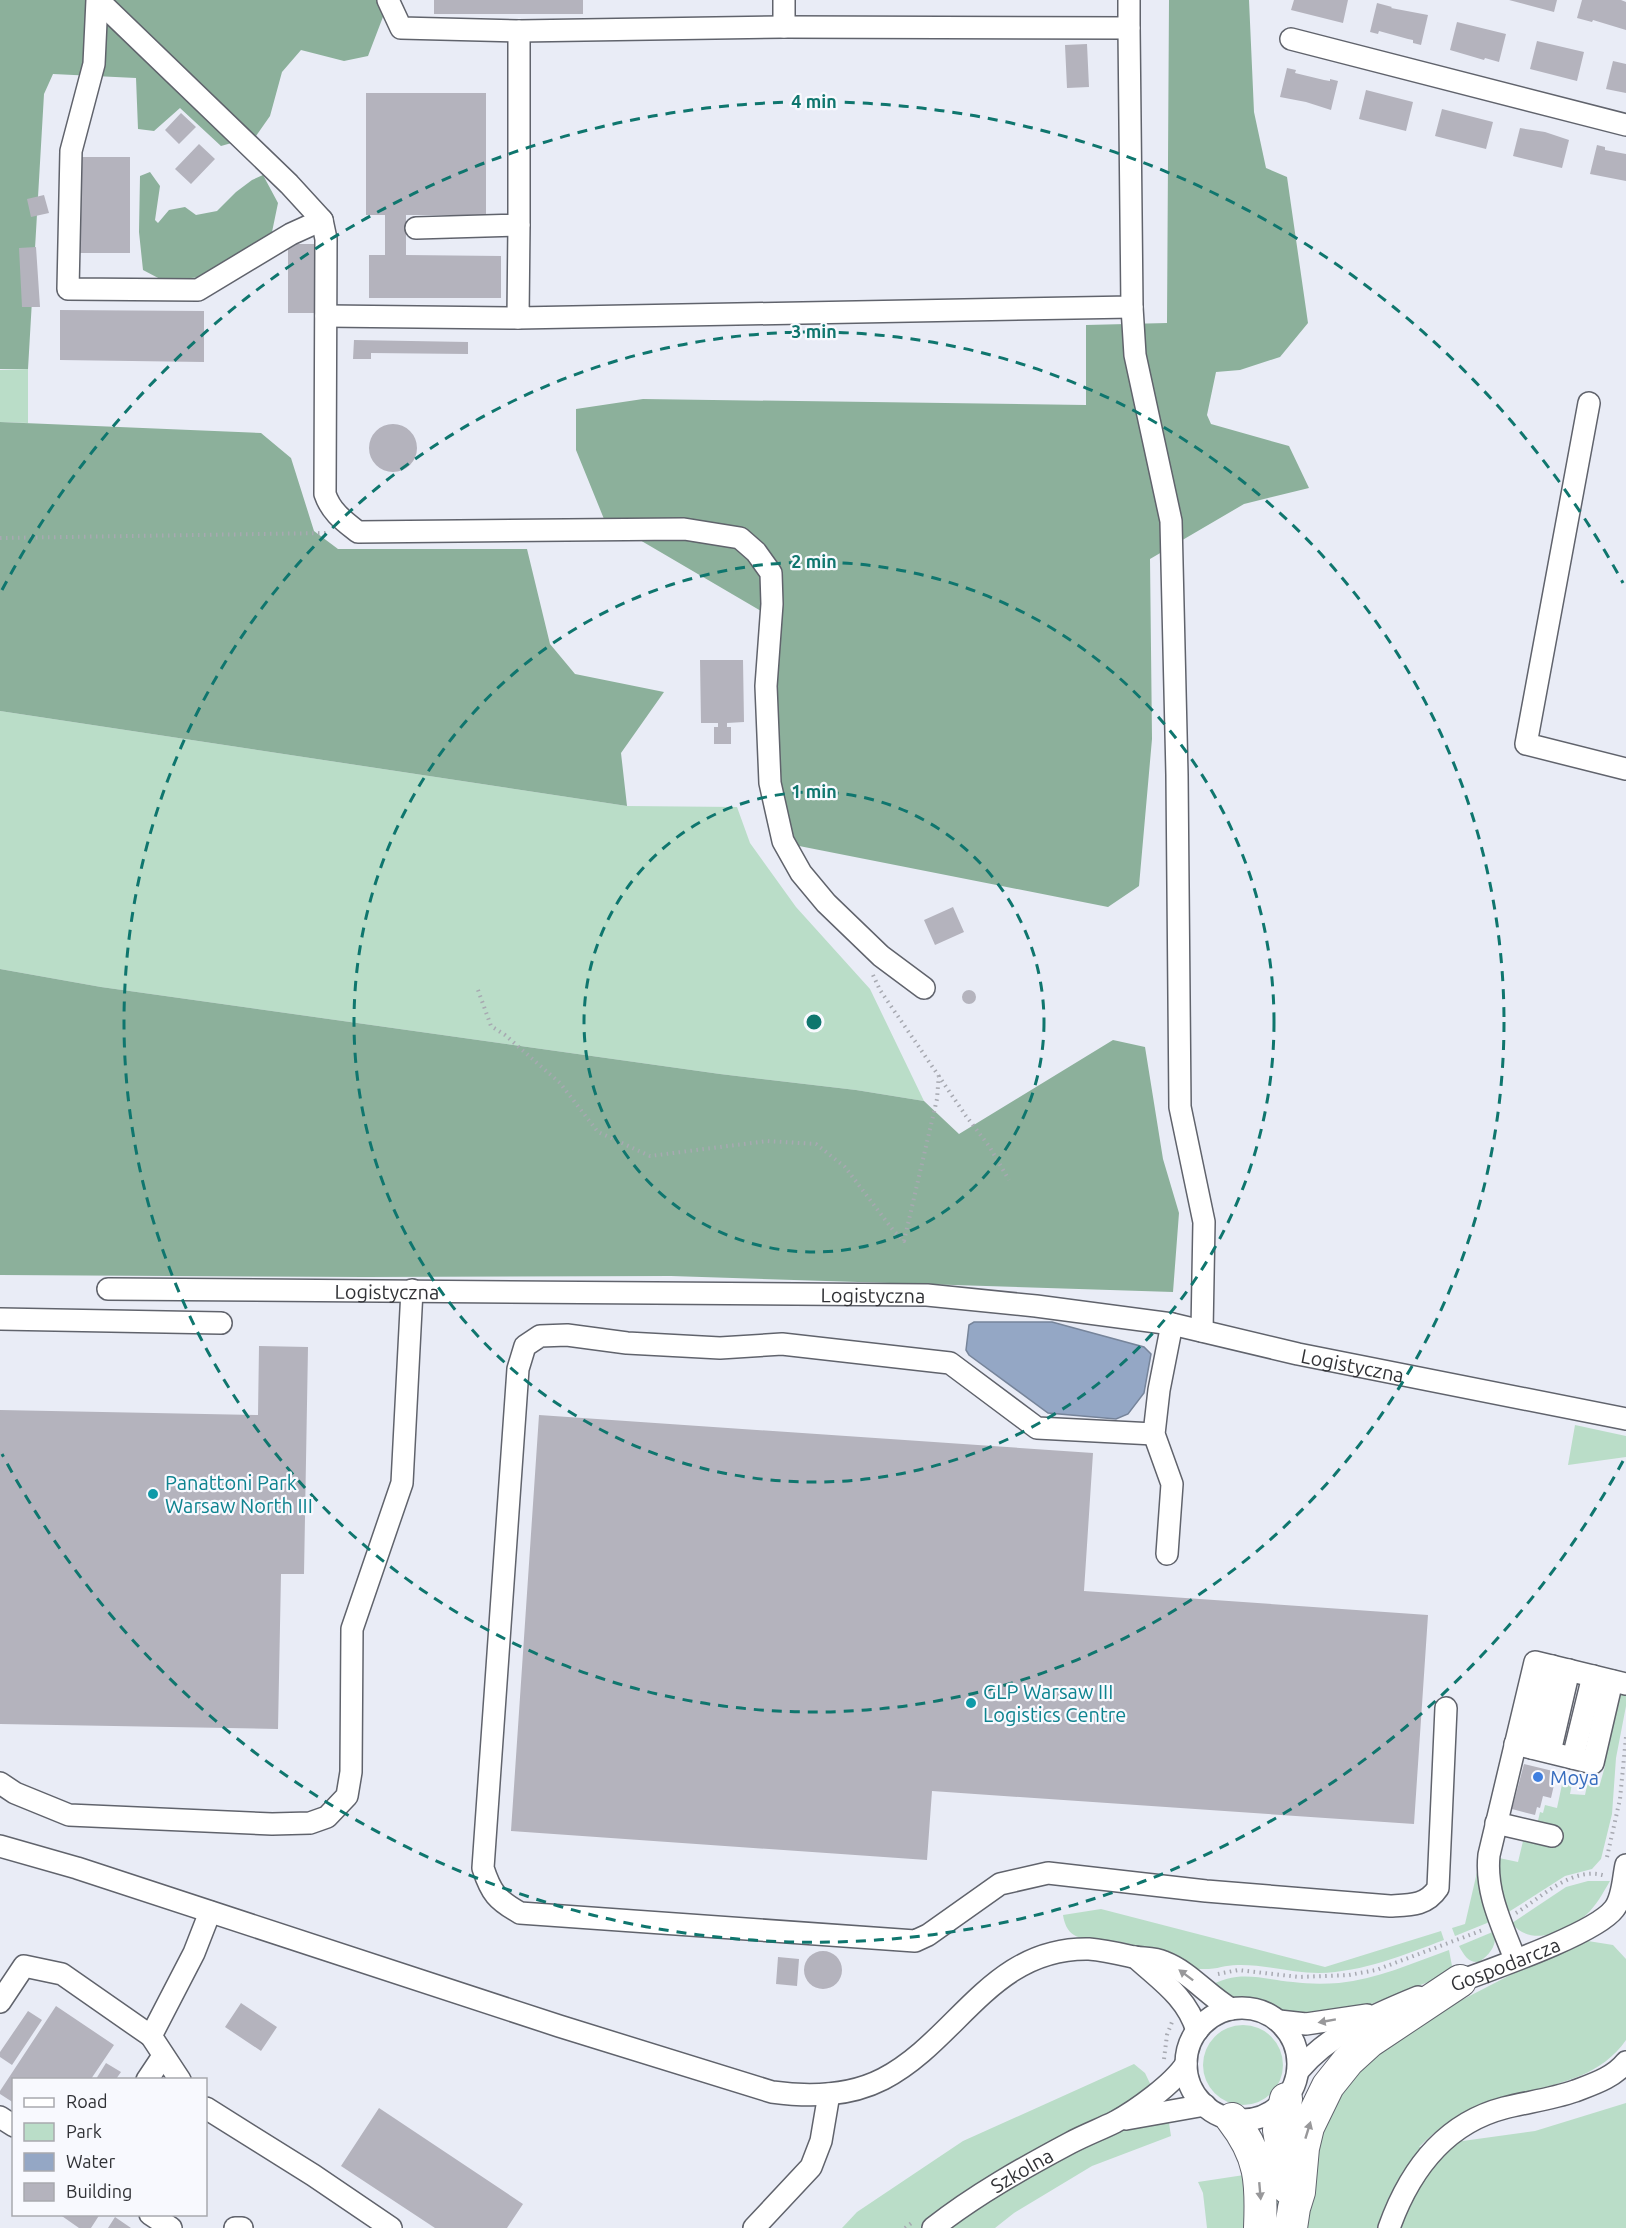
<svg xmlns="http://www.w3.org/2000/svg" width="1626" height="2228" font-family="Ubuntu,sans-serif">
	<rect width="100%" height="100%" fill="#e9ecf6"/>
	<!-- green -->
	<path fill="#baddc8" d="M28,369V423L0,422V370Z
		M0,711L627,806L737,807L750,843L796,907L870,989L924,1101L856,1090L720,1074L101,987L0,969Z
		M1575,1425L1626,1436V1457L1568,1465Z
		M1615,1692H1626V1706L1616,1758L1612,1814L1601,1859L1592,1869L1565,1876L1507,1913L1498,1886L1499,1858L1518,1862L1524,1837L1537,1825L1540,1812L1543,1813L1545,1805L1557,1808L1564,1775L1573,1778L1570,1794L1585,1795L1588,1781L1600,1784L1605,1766L1601,1764Z
		M1481,1855L1492,1921L1455,1936L1452,1928L1465,1924Z
		M1588,1881H1610C1603,1893 1596,1906 1586,1915C1567,1933 1529,1947 1512,1923L1566,1887Z
		M1101,1909L1325,1967L1441,1931L1444,1940C1404,1955 1363,1972 1319,1973C1293,1973 1267,1965 1241,1965C1225,1964 1218,1970 1200,1969L1193,1975C1171,1963 1150,1950 1125,1943C1111,1939 1085,1942 1074,1935C1067,1931 1064,1922 1063,1915Z
		M1495,1931C1497,1946 1490,1954 1479,1962C1468,1963 1464,1955 1459,1946Z
		M1588,1941L1613,1945L1626,1959V2040C1593,2088 1529,2086 1480,2105C1457,2114 1436,2130 1419,2147L1535,2131L1626,2103V2228H1207L1203,2193L1198,2182L1309,2165L1343,2078L1417,2023L1522,1969Z
		M1449,1950L1452,1966L1444,1976L1366,2006L1349,2010L1289,2016L1262,2003L1234,2000L1208,1987C1238,1969 1261,1979 1293,1982C1308,1984 1323,1984 1339,1983C1377,1979 1413,1963 1449,1950Z
		M1203 2065a40 40 0 1 1 80 0a40 40 0 1 1-80 0Z
		M1134,2064L1145,2073L1169,2123L1171,2136L1092,2166L1014,2213L995,2228H842L857,2212L963,2141Z"/>
	<!-- forest -->
	<path fill="#8cb09b" d="M0,0H382L386,9L368,56L344,61L301,50L282,72L270,116L256,136L221,146L180,108L154,131L138,129L136,78L53,74L44,94L28,369H0Z
		M1169,0H1249L1254,112L1266,168L1287,177L1308,323L1280,357L1240,370L1216,372L1207,415L1211,424L1289,446L1309,488L1244,504L1150,559L1152,739L1139,886L1108,907L789,844L777,783L778,621L604,519L576,450V409L643,399L1086,405V325L1167,323Z
		M150,172L160,186L155,220L158,223L169,210L185,207L196,215L217,211L236,192L252,180L263,175L278,203L272,232L205,277L162,280L143,270L139,232L140,176Z
		M0,422L261,433L291,458L314,531L338,549H527L550,644L575,674L664,692L621,753L627,806L0,711Z
		M0,969L101,987L720,1074L856,1090L924,1101L959,1134L1113,1040L1145,1047L1163,1159L1179,1213L1173,1292L671,1276L365,1277L0,1275Z"/>
	<!-- water -->
	<path fill="#94a7c5" stroke="#76849a" stroke-width="1.5" d="M974,1322H1052L1144,1347L1151,1354L1144,1393L1128,1414L1116,1419L1048,1413L969,1355L966,1350L969,1325Z"/>
	<!-- building -->
	<path fill="#b4b3bd" d="M434,0H583V14H434Z
		M1294,0H1348L1343,23L1291,10Z
		M1509,0H1557L1554,12Z
		M1582,0H1621L1626,2V30L1593,20L1592,22L1577,18Z
		M1377,3L1392,7L1391,8L1428,15L1421,45L1413,43V40L1408,39L1379,31L1378,34L1370,32Z
		M1457,22L1506,34L1499,62L1485,58L1484,60L1450,50Z
		M1537,41L1584,52L1577,81L1530,69Z
		M1087,44L1089,87L1067,88L1065,45Z
		M1613,61L1626,64V93L1606,89Z
		M1287,68L1296,70L1295,73L1324,80L1330,81V79L1338,81L1331,110L1306,102L1280,97Z
		M1366,90L1413,102L1406,131L1359,119Z
		M366,93H486V215H406V255L501,256V298H369V255H385V215H366Z
		M1442,109L1493,122L1486,149L1435,136Z
		M181,113L196,127L179,144L165,130Z
		M1520,128L1545,132L1569,140L1562,168L1513,156Z
		M199,144L215,159L191,184L175,169Z
		M1597,145L1605,147V150L1610,151L1626,154V181L1590,174Z
		M78,157H130V253H78Z
		M44,195L49,213L31,217L27,199Z
		M288,244H315V313H288Z
		M36,247L40,307H22L19,248Z
		M60,310L204,311V362L60,360Z
		M354,340L468,342V354L371,353V359H353Z
		M369 448a24 24 0 1 1 48 0a24 24 0 1 1-48 0Z
		M700,660H743L744,722L727,723V727H731V744H714V727H718V723H701Z
		M953,907L964,932L935,945L924,920Z
		M962 997a7 7 0 1 1 14 0a7 7 0 1 1-14 0Z
		M259,1346L308,1347L304,1574H281L278,1729L0,1724V1410L258,1415Z
		M539,1415L1093,1453L1084,1591L1428,1615L1414,1824L932,1791L927,1860L511,1831Z
		M1524,1764L1557,1772L1551,1798L1543,1796L1540,1808L1537,1807L1535,1815L1512,1809Z
		M804 1970a19 19 0 1 1 38 0a19 19 0 1 1-38 0Z
		M778,1957L799,1959L797,1986L776,1984Z
		M241,2003L277,2027L261,2051L225,2027Z
		M56,2006L114,2045L91,2079H14V2103L0,2094V2091Z
		M28,2011L42,2020L12,2065L0,2057V2052Z
		M106,2063L121,2072L116,2079H96Z
		M379,2108L523,2204L507,2228H435L341,2166Z
		M59,2214H100L91,2228H79Z
		M115,2217L131,2228H108Z"/>
	<g fill="none" stroke-linecap="round" stroke-linejoin="round">
		<defs>
			<g id="minor">
				<path d="M97,0L94,64L71,151L68,289L198,290L291,234L322,220"/>
				<path d="M98,0L289,184L322,220L326,239L325,494C331,512 344,521 358,532L684,529L740,538L756,552L771,573L772,604L766,686L770,783L783,841L801,873L826,903L881,956L924,988"/>
				<path d="M388,0L401,28L519,31L784,27L1129,28V0"/>
				<path d="M784,27V0"/>
				<path d="M1291,39L1626,125"/>
				<path d="M519,225L518,318L1132,307L1129,28"/>
				<path d="M416,228L519,225V31"/>
				<path d="M1132,307L1135,355L1171,521L1177,775L1180,1107L1204,1222L1202,1331"/>
				<path d="M326,316L518,318"/>
				<path d="M1589,403L1526,744L1626,769"/>
				<path id="s1" d="M108,1289L927,1295L1036,1306L1172,1324L1298,1354L1626,1419"/>
				<path d="M0,1319L221,1323"/>
				<path d="M1154,1434L1037,1428L950,1363L782,1344L720,1348L627,1343L567,1335L540,1336L525,1346L518,1369L483,1868C491,1893 497,1900 520,1913L915,1941L928,1935L1000,1884L1048,1873L1206,1891L1390,1906C1410,1905 1426,1906 1438,1888L1446,1708"/>
				<path d="M1167,1554L1172,1484L1154,1434L1159,1390L1172,1324"/>
				<path d="M1515,1744L1593,1763L1612,1681"/>
				<path d="M1532,1748L1552,1666"/>
				<path d="M1550,1752L1569,1670"/>
				<path d="M1573,1758L1593,1676"/>
				<path d="M0,1783L15,1793L69,1815L272,1824L310,1823L327,1817L347,1796L351,1772L352,1629L402,1483L412,1290"/>
				<path d="M1496,1823L1552,1836"/>
				<path d="M0,1846L77,1868L559,2026L772,2092C809,2097 848,2097 883,2079C958,2040 991,1947 1089,1949C1102,1950 1116,1953 1129,1956C1141,1959 1153,1957 1164,1962C1190,1972 1207,1995 1231,2009"/>
				<path d="M1135,1957C1160,1980 1187,1997 1197,2031"/>
				<path d="M1515,1959C1502,1925 1485,1892 1489,1855L1535,1662L1626,1684"/>
				<path id="s2" d="M1447,1986C1483,1972 1594,1935 1614,1909C1623,1898 1623,1878 1626,1865"/>
				<path d="M0,2002L24,1966L62,1974L151,2036L180,2080"/>
				<circle cx="1242" cy="2064" r="56"/>
				<path d="M1279,2021L1306,2024L1367,2015"/>
				<path d="M151,2036L194,1953L210,1912"/>
				<path d="M1298,2071C1329,2034 1374,2015 1418,1997"/>
				<path d="M147,2080L163,2056"/>
				<path d="M206,2108L313,2175L391,2228"/>
				<path d="M0,2117L14,2126"/>
				<path d="M1126,2119L1205,2105"/>
				<path d="M150,2214L171,2228"/>
				<path d="M235,2228H242"/>
				<path d="M754,2228L811,2167L821,2141L829,2094"/>
				<path id="s3" d="M933,2228C975,2195 1023,2168 1070,2143C1085,2135 1101,2129 1115,2122C1137,2110 1173,2084 1186,2064"/>
				<path d="M1389,2228C1409,2172 1443,2124 1504,2108C1528,2102 1552,2099 1575,2091C1593,2084 1613,2078 1626,2062"/>
			</g>
			<path id="highway" d="M1286,2099L1279,2130L1289,2189
				M1232,2119C1261,2156 1262,2182 1260,2228
				M1291,2228L1294,2208L1299,2192L1303,2148L1308,2127L1328,2086L1348,2061L1370,2041L1460,1981"/>
		</defs>
		<!-- minor casing -->
		<use href="#minor" stroke="#60636c" stroke-width="24"/>
		<!-- highway casing -->
		<use href="#highway" stroke="#60636c" stroke-width="34"/>
		<!-- path -->
		<path stroke="#a7a9b1" stroke-width="4" stroke-dasharray="1.5 4.5" stroke-linecap="butt" d="M0,538L327,533
			M873,975L880,990L966,1116L989,1146L1009,1180
			M478,990L491,1026L505,1035L560,1083L598,1132L650,1156L767,1141L816,1144L845,1167L893,1230L904,1241L937,1099L939,1073
			M1607,1857L1620,1799L1626,1737
			M1516,1913C1542,1897 1573,1865 1606,1876
			M1218,1974L1238,1970L1299,1977L1349,1975L1376,1970L1483,1930
			M1164,2059L1167,2035L1172,2022
			M905,2228L914,2221"/>
		<!-- minor -->
		<use href="#minor" stroke="#fff" stroke-width="21"/>
		<!-- highway -->
		<use href="#highway" stroke="#fff" stroke-width="32"/>
	</g>
	<!-- one-way arrows -->
	<defs><path id="oneway-solid" d="M-6-.8H1V-3.2L6.5 0L1 3.2V.8H-6Z" transform="scale(1.5)"/></defs>
	<g fill="#98989a">
		<use href="#oneway-solid" transform="translate(1186 1975) rotate(-143)"/>
		<use href="#oneway-solid" transform="translate(1327 2021) rotate(170)"/>
		<use href="#oneway-solid" transform="translate(1308 2130) rotate(-73)"/>
		<use href="#oneway-solid" transform="translate(1260 2191) rotate(85)"/>
	</g>
	<!-- distance rings -->
	<g fill="none" stroke="#0f766e" stroke-width="3" stroke-dasharray="10 8">
		<circle cx="814" cy="1022" r="230"/>
		<circle cx="814" cy="1022" r="460"/>
		<circle cx="814" cy="1022" r="690"/>
		<path d="M1623 1461A920 920 0 0 1 2 1454M2 590A920 920 0 0 1 1623 583"/>
	</g>
	<!-- markers -->
	<g fill="#0f9aa8" stroke="#f8f9fe" stroke-width="2">
		<circle cx="153" cy="1494" r="6"/>
		<circle cx="971" cy="1703" r="6"/>
	</g>
	<circle fill="#3f7fe0" stroke="#f8f9fe" stroke-width="2" cx="1538" cy="1777" r="6"/>
	<g text-anchor="middle" dominant-baseline="central" stroke-width="4.5" stroke-linejoin="round" paint-order="stroke">
		<!-- street labels -->
		<g font-size="20" fill="#313236" stroke="#f8f9fe">
			<text stroke="none"><textPath href="#s1" startOffset="279">Logistyczna</textPath></text>
			<text stroke="none"><textPath href="#s1" startOffset="765">Logistyczna</textPath></text>
			<text stroke="none"><textPath href="#s1" startOffset="1251">Logistyczna</textPath></text>
			<text stroke="none"><textPath href="#s2" startOffset="62">Gospodarcza</textPath></text>
			<text stroke="none"><textPath href="#s3" startOffset="106">Szkolna</textPath></text>
		</g>
		<!-- culture labels -->
		<g font-size="20" fill="#0d838f" stroke="#f8f9fe" text-anchor="start">
			<text x="165" y="1482">Panattoni Park<tspan x="165" dy="23">Warsaw North III</tspan></text>
			<text x="983" y="1691">GLP Warsaw III<tspan x="983" dy="23">Logistics Centre</tspan></text>
		</g>
		<!-- shop labels -->
		<g font-size="20" fill="#366cbe" stroke="#f8f9fe" text-anchor="start">
			<text x="1550" y="1777">Moya</text>
		</g>
	</g>
	<circle cx="814" cy="1022" r="9" fill="#0f766e" stroke="#f8f9fe" stroke-width="3"/>
	<g font-size="18" text-anchor="middle" font-weight="bold" fill="#0f766e" stroke="#f8f9fe" stroke-width="4.5" stroke-linejoin="round" paint-order="stroke">
		<text x="814" y="108">4 min</text>
		<text x="814" y="338">3 min</text>
		<text x="814" y="568">2 min</text>
		<text x="814" y="798">1 min</text>
	</g>
	<!-- legend -->
	<rect x="12" y="2078" width="195" height="138" fill="#f8f9fe" stroke="#a8a9ae" stroke-width="1.5"/>
	<rect x="24" y="2098" width="30" height="9" fill="#ffffff" stroke="#a8a9ae" stroke-width="1.5"/>
	<text x="66" y="2108" font-size="18" fill="#313236">Road</text>
	<rect x="24" y="2123" width="30" height="18" fill="#baddc8" stroke="#a8a9ae" stroke-width="1.5"/>
	<text x="66" y="2138" font-size="18" fill="#313236">Park</text>
	<rect x="24" y="2153" width="30" height="18" fill="#94a7c5" stroke="#a8a9ae" stroke-width="1.5"/>
	<text x="66" y="2168" font-size="18" fill="#313236">Water</text>
	<rect x="24" y="2183" width="30" height="18" fill="#b4b3bd" stroke="#a8a9ae" stroke-width="1.5"/>
	<text x="66" y="2198" font-size="18" fill="#313236">Building</text>
</svg>
